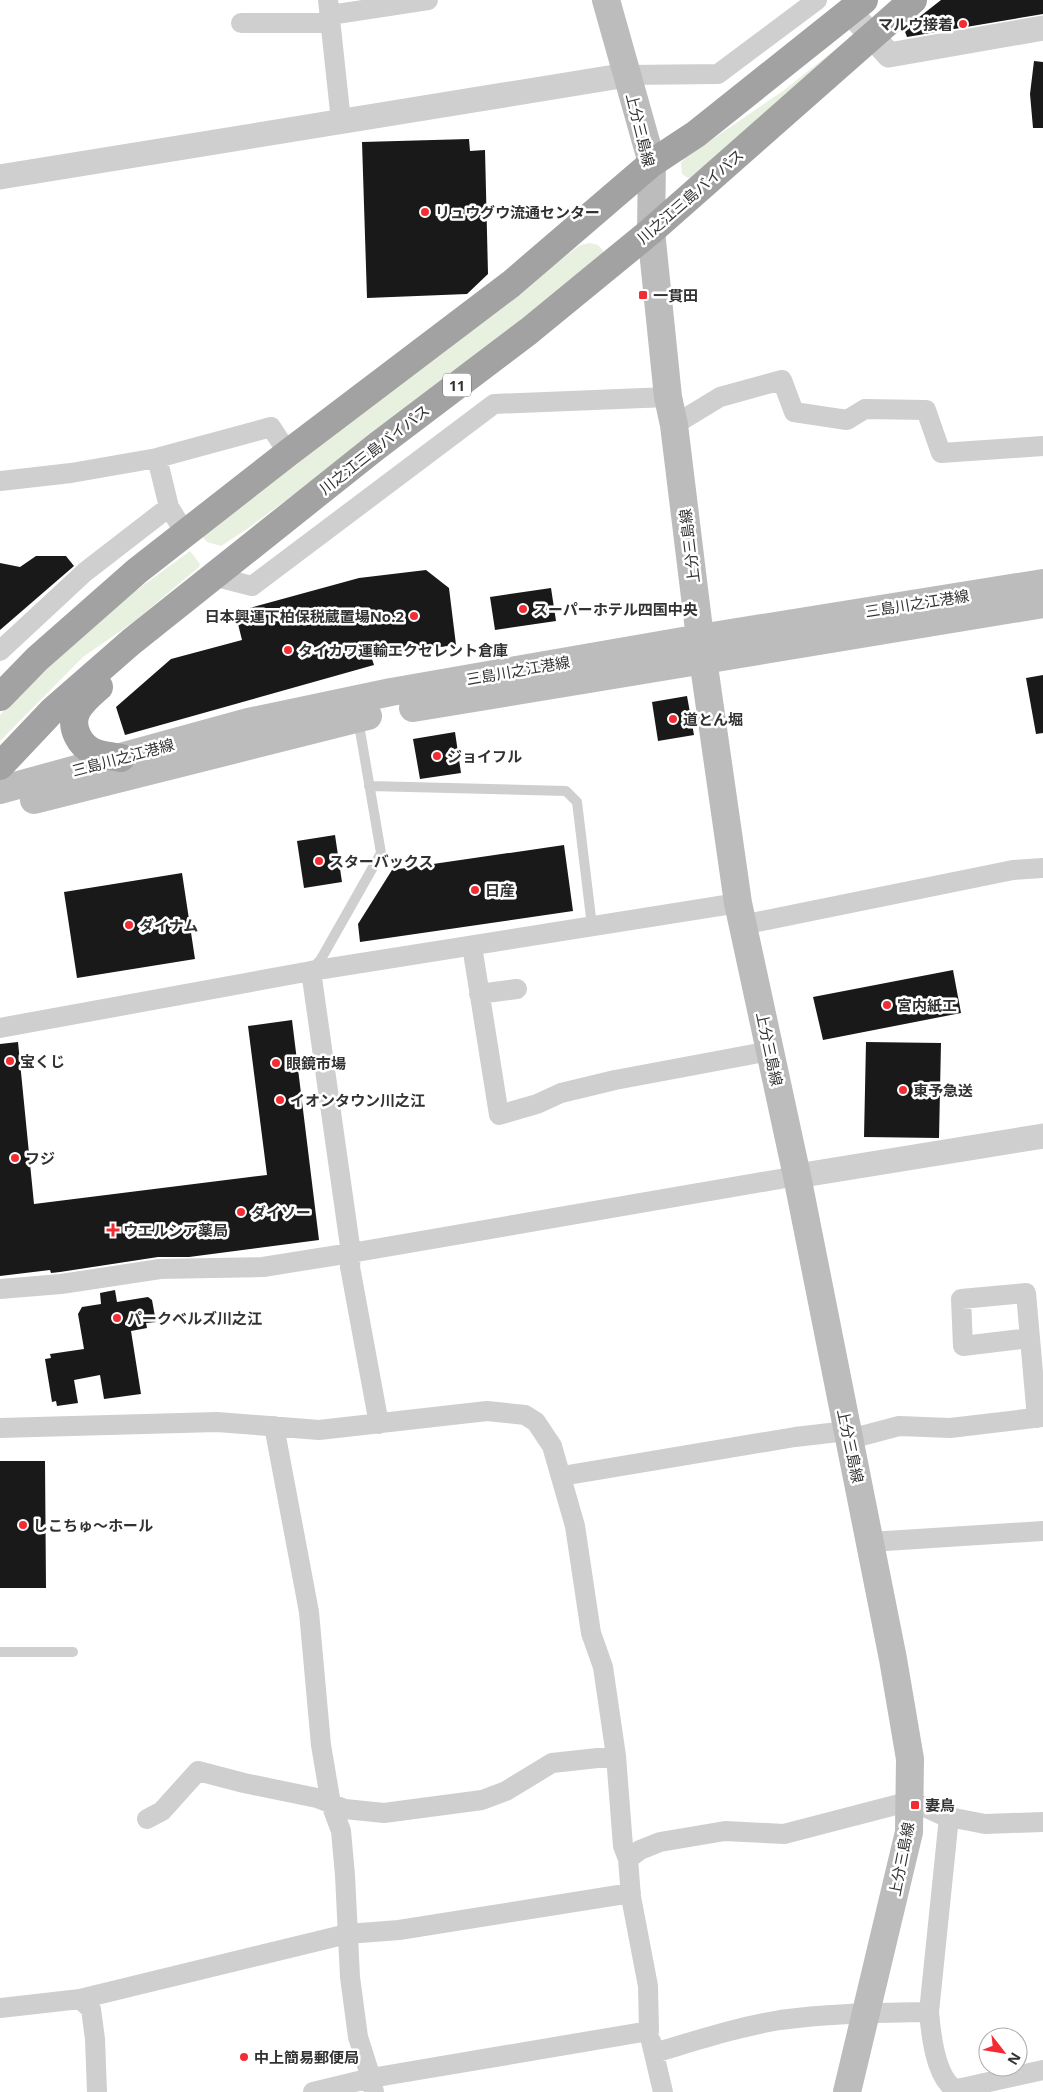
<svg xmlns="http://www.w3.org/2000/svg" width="1043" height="2092" font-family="'Open Sans','Noto Sans JP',sans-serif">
	<rect width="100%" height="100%" fill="#fff"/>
	<!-- green -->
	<path fill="#e8f0e0" d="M847,40L695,177L688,178L682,174L681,163L685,158L783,91Z
		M590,243L598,245L603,250V258L447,381L247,529L221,546L207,542L200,534L580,245Z
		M190,551L200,564L199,567L136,620L83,657L0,741V715L62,652L111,609Z"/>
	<!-- building -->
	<path fill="#191919" d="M941,0H1043V14L907,37L904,29Z
		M1034,61L1043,62V128H1033L1030,94Z
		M469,139L470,151L485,150L488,274L467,294L367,298L362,142Z
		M36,556H66L74,566L0,630V563L20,567Z
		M426,570L449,588L456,645L371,656L374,665L125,735L116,707L171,659L242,640L235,612L359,578Z
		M551,588L556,621L495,630L490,597Z
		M1043,675V733L1036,734L1026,678Z
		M687,696L694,735L658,741L652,702Z
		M455,732L461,773L420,779L413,739Z
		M335,835L342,882L304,888L297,841Z
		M564,845L573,911L360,942L358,924L392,870Z
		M182,873L195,959L77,978L64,892Z
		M953,970L961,1013L823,1040L813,997Z
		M292,1020L319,1240L189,1257H158L60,1272L51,1273L50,1270L0,1276V1044L18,1042L34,1204L267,1175L248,1026Z
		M866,1042L941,1043L939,1138L864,1137Z
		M115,1290L117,1302L148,1297L152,1300L156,1322L146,1323L147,1328L131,1331L141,1394L104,1399L100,1375L74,1380L78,1403L57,1406L56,1401L52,1402L45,1359L51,1358L50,1354L84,1349L78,1314L82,1307L101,1304L100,1293Z
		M0,1461H45L46,1588H0Z"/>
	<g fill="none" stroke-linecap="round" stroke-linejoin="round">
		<!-- service -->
		<path stroke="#cfcfcf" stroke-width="10" d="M369,786L566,791L577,802L592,926
			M313,968L321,959L381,853L358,719
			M0,1652H73"/>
		<!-- minor -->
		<path stroke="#cfcfcf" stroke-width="20" d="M328,0L341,121
			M330,15L428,0
			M241,23H330
			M627,75L718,74L817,0
			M674,425L720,397L782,380L794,412L847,420L865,409L926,410L941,453L1043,446
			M157,458L169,507L185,533
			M0,481L71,473L157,458L271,427L288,453
			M213,576L252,586L494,404L668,397
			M0,651L85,572L169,507
			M742,925L1013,870L1043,868
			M472,946L499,1115L537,1104L561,1093L615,1080L770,1051
			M479,994L517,989
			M0,1028L311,971L738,903
			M0,1289L61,1284L160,1269L263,1267L351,1253L311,971
			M1030,1338L963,1346L961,1299L1026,1293L1037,1418
			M379,1424L350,1267L351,1253L797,1176
			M274,1426L309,1612L321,1745L331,1804L341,1831L345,1875L350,1977L358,2037L371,2078L374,2092
			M0,1428L217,1422L319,1430L487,1411L525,1415L536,1422L552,1446L575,1526L591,1633L603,1667L616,1756L623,1846L628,1859L631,1897L648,1986L649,2031L371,2078L313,2092
			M850,1439L899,1426L950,1428L1043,1417
			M562,1476L795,1437L847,1431
			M870,1542L1043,1531
			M949,1817L929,2012C931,2034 935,2075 954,2089L962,2088
			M147,1819L162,1811L198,1771L244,1783L317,1798L345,1809L384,1813L482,1800L506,1791L552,1763L616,1756
			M628,1859L640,1850L660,1842L725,1831L784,1834L911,1801L944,1816L985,1824L1043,1822
			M80,1999L91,2009L95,2039L97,2092
			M0,2008L80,1999L347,1934L399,1930L631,1893
			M651,2041L663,2092
			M654,2053C695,2041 737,2027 780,2020C830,2013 879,2013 929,2012
			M962,2092V2088L1043,2070"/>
		<!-- tertiary -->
		<path stroke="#cfcfcf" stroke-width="25" d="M850,12L889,55L1043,28
			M0,177L627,75
			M797,1176L1043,1136"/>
		<!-- secondary -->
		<path stroke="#bcbcbc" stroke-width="28" d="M606,0L652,163L651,231L668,397L674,425L700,638L738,903L797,1176L893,1659L910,1759L909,1832L847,2092
			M413,708L1043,604
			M0,790L248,722L391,692L700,638L1043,583
			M34,800L368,716"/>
		<!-- trunk -->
		<path stroke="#a2a2a2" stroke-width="28" d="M99,687C91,694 80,703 76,713C70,728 80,746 94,752C102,756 112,756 121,758
			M0,697L37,659L137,571L288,453L511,284L652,163L696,134L864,0
			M0,766L52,711L131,642L377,446L529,331L651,231L913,0"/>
	</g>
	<!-- markers -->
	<g fill="#f32b32" stroke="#fff" stroke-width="2">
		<circle cx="963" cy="24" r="5"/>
		<circle cx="425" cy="212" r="5"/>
		<rect x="638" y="290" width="10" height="10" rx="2.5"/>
		<circle cx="523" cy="609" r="5"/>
		<circle cx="414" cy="616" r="5"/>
		<circle cx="288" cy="650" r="5"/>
		<circle cx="673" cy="719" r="5"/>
		<circle cx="437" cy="756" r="5"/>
		<circle cx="319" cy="861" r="5"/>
		<circle cx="475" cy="890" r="5"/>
		<circle cx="129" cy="925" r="5"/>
		<circle cx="887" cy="1005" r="5"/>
		<circle cx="10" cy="1061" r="5"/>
		<circle cx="276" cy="1063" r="5"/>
		<circle cx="903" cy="1090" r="5"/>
		<circle cx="280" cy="1100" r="5"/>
		<circle cx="15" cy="1158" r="5"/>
		<circle cx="241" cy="1212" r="5"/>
		<path d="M110.5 1222.5h5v5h5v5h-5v5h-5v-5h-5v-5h5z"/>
		<circle cx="117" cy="1318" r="5"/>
		<circle cx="23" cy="1525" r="5"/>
		<rect x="910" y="1800" width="10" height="10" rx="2.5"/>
		<circle cx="244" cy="2057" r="5"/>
	</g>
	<g text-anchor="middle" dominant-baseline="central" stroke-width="5" stroke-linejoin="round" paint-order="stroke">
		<!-- shield labels -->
		<rect fill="#fff" stroke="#707070" stroke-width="1" x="443" y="373.5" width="28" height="23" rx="4"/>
		<g font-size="14" font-weight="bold" fill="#323232">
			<text x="457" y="385">11</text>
		</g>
		<!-- poi labels -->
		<g font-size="15" font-weight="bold" fill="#323232" stroke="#fff" text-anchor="start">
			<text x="953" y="24" text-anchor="end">マルウ接着</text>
			<text x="435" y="212">リュウグウ流通センター</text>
			<text x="653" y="295">一貫田</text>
			<text x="533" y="609">スーパーホテル四国中央</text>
			<text x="404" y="616" text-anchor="end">日本興運下柏保税蔵置場No.2</text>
			<text x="298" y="650">タイカワ運輸エクセレント倉庫</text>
			<text x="683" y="719">道とん堀</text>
			<text x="447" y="756">ジョイフル</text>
			<text x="329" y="861">スターバックス</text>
			<text x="485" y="890">日産</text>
			<text x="139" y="925">ダイナム</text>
			<text x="897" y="1005">宮内紙工</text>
			<text x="20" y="1061">宝くじ</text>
			<text x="286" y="1063">眼鏡市場</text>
			<text x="913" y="1090">東予急送</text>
			<text x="290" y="1100">イオンタウン川之江</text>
			<text x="25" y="1158">フジ</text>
			<text x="251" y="1212">ダイソー</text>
			<text x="123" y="1230">ウエルシア薬局</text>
			<text x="127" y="1318">パークベルズ川之江</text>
			<text x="33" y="1525">しこちゅ～ホール</text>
			<text x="925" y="1805">妻鳥</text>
			<text x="254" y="2057">中上簡易郵便局</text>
		</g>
		<!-- street labels -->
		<g font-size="15" fill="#323232" stroke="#fff">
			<text transform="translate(641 130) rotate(76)">上分三島線</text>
			<text transform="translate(690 196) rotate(-41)">川之江三島バイパス</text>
			<text transform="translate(374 449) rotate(-38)">川之江三島バイパス</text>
			<text transform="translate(689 546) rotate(-97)">上分三島線</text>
			<text transform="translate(917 603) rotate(-9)">三島川之江港線</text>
			<text transform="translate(518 670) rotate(-10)">三島川之江港線</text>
			<text transform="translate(123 757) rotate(-15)">三島川之江港線</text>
			<text transform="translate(770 1049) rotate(78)">上分三島線</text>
			<text transform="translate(851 1446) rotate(78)">上分三島線</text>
			<text transform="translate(901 1859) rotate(-79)">上分三島線</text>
		</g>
	</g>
	<!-- north arrow -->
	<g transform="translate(1003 2052) rotate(121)"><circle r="24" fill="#ffffff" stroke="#adadad"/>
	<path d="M0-4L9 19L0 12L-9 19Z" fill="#f32b32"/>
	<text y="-8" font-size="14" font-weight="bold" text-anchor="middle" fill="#323232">N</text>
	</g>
</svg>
